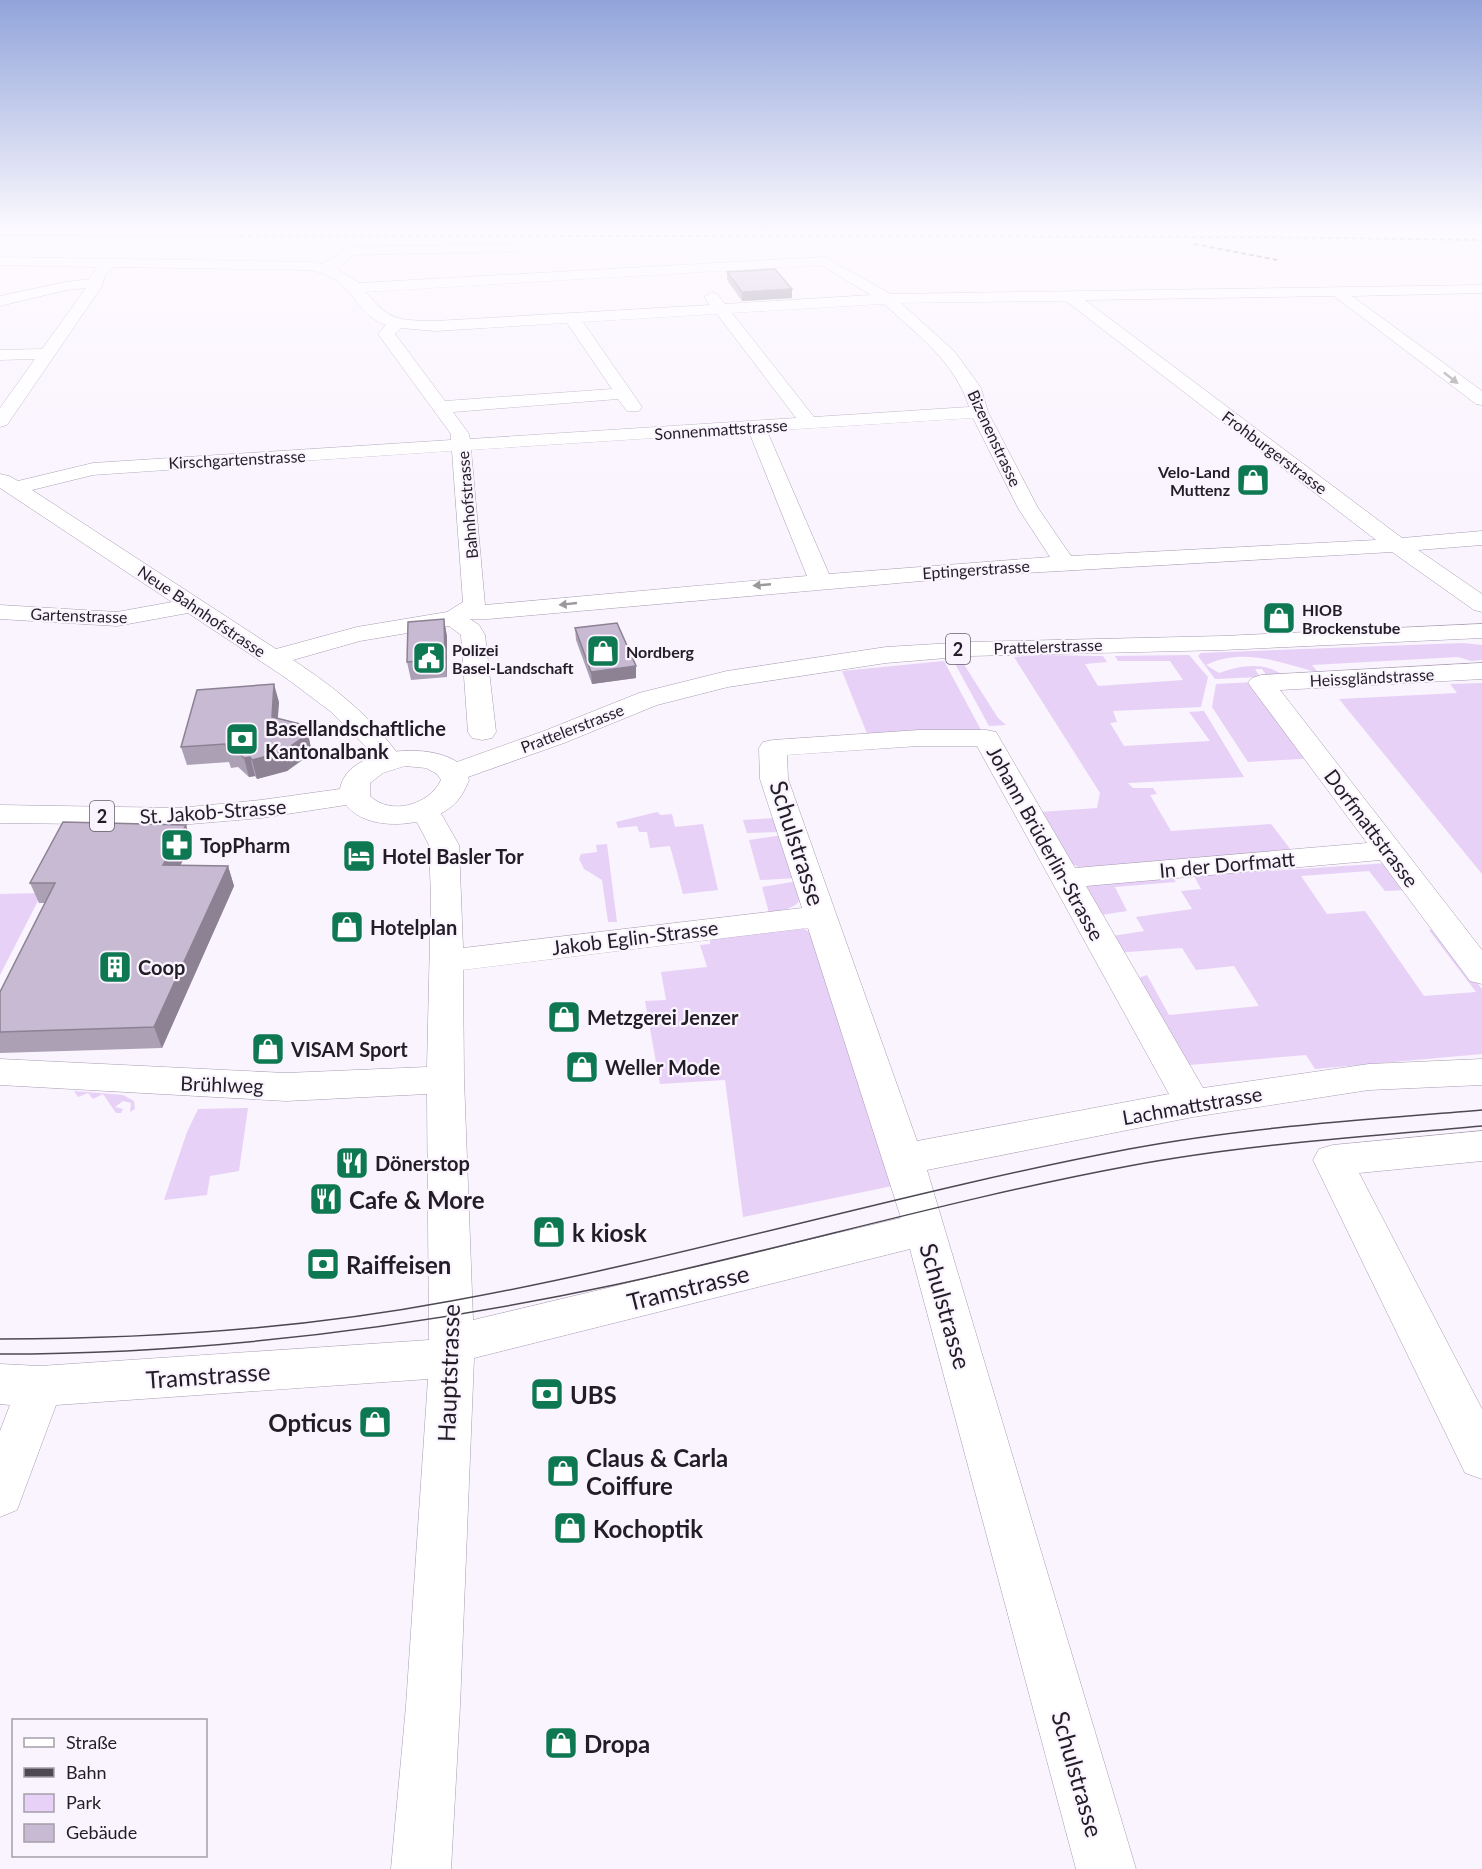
<svg xmlns="http://www.w3.org/2000/svg" width="1482" height="1869" font-family="Lato,sans-serif">
	<rect width="100%" height="100%" fill="#faf4fe"/>
	<!-- green -->
	<path fill="#e7d1f6" d="M1463,643L1482,645V660L1471,661L1458,657L1312,665L1317,671H1312C1278,661 1240,648 1206,665L1219,673C1238,666 1262,661 1281,674L1267,676L1262,669H1255L1260,677L1215,679L1198,656L1201,653Z
		M1039,655L1103,656L1107,662L1085,664L1098,686L1183,680L1170,661H1118L1115,656L1189,655L1208,677L1201,707L1113,711L1117,722L1110,723L1124,746L1210,741L1189,712L1204,711L1244,777L1128,783L1133,788H1153L1157,794L1150,795L1171,831L1271,824L1291,850L1085,870L1064,860L1040,812L1097,808L1100,793L1014,657Z
		M963,658L965,666L998,718L1006,725L989,726L953,660Z
		M944,661L981,730L868,736L842,671Z
		M1255,682L1316,758L1248,762L1212,707L1216,684Z
		M1482,683V874L1339,699L1457,693L1450,684Z
		M657,812L661,815L672,814L675,827L703,824L718,890L683,894L670,846L650,848L647,832H639L637,826L618,828L616,822Z
		M775,818L782,832L747,833L743,820Z
		M783,835L797,878L760,880L749,840Z
		M607,844L617,922H608L602,880L584,869L579,859L581,854L597,852L596,845Z
		M1388,863L1408,890L1385,891L1369,871L1301,876L1327,914L1365,911L1424,996L1476,992L1429,930L1436,929L1482,989V1054L1315,1069L1306,1055L1178,1066L1135,979L1147,975L1169,1015L1259,1006L1234,966L1196,970L1182,948L1115,953L1106,937L1144,931L1136,917L1192,909L1181,891L1201,889L1194,876Z
		M1170,874L1176,882L1115,887L1127,911L1101,915L1083,887L1087,883Z
		M798,881L801,899C793,910 781,910 769,913L762,887Z
		M42,893L0,975V894Z
		M791,928L804,929L811,933L892,1186L743,1217L725,1080L660,1084L645,1001L666,1000L661,972L707,967L700,945L710,944V937Z
		M74,1091L123,1095L134,1101L135,1109L130,1112L131,1103L123,1101L115,1107L123,1109L121,1113H116L103,1094L93,1099L88,1093L78,1097Z
		M248,1108L239,1171L210,1176L207,1195L164,1200L187,1132L198,1109Z"/>
	<g fill="none" stroke-linecap="round" stroke-linejoin="round">
		<defs>
			<path id="minor" d="M520,244L527,248L525,251L354,255L337,269L359,283L824,257L891,294L1482,285V293L1352,296L1482,391V405L1476,404L1334,296L1085,300L1402,538L1482,531V545L1418,550L1482,594V612L1474,610L1392,552L990,575L488,619H470L479,625L485,635L496,732L492,738L482,740L472,738L468,732L461,635L449,626L360,641L293,660C336,688 374,719 403,761L399,767L389,769L379,767L366,747L330,711L286,678L188,613L117,626L0,619V605L117,612L172,602L0,488V474L9,476L18,481L93,463L451,440V434L378,334L386,325C353,314 356,279 311,270L114,267L105,275L102,286L7,425L0,427V408L35,359L0,360V350L42,349L86,288L66,290L0,306V296L66,282L89,279L97,267L0,265V257L311,262L323,264L350,247ZM821,265L871,295L725,304L717,294L712,292L704,297L710,305L435,321C398,320 390,322 366,292ZM1066,301L1376,540L1071,556L1038,508L988,412L981,388L955,352L901,303ZM884,304C917,334 956,363 969,407L814,417L732,313ZM717,314L796,418L470,439L469,434L453,412L618,399L627,411H639L642,407L583,322ZM567,323L612,389L445,401L395,334L401,328L435,331ZM973,418L1018,508L1050,557L829,574L767,431ZM749,432L807,576L485,605L471,450ZM452,451L463,602L447,612L357,627L276,649L32,490L93,475Z
				M1482,663V679L1280,690L1482,950V984L1470,981L1380,860L1086,886L1203,1088L1369,1064L1482,1059V1085L1369,1090L1193,1117L927,1170L1136,1869H1076L910,1249L474,1358L460,1706L451,1869H391L406,1706L428,1379L56,1405L17,1510L0,1517V1431L10,1405L0,1404V1364L40,1366L429,1340L427,1094L286,1101L0,1085V1059L286,1073L427,1067L431,897L429,845L410,809L415,803L425,800L435,803L459,845L463,948L802,908L760,779L759,748L763,742L773,740L919,730H986L996,732L1075,868L1367,843L1248,683L1252,678L1261,675ZM919,746H977L1169,1094L917,1141L788,779L787,755ZM808,928L901,1218L473,1320L464,1079L463,970Z
				M1482,1131V1161L1359,1173L1482,1409V1479L1465,1473L1313,1160L1319,1149L1333,1145Z"/>
			<path id="major" d="M1482,624V638L1223,650L970,656L886,663L728,687L657,705L564,743L468,777L469,780C465,790 460,800 451,807C426,827 368,833 346,805L261,818L179,825L0,823V805L179,808L261,800L340,789C347,747 429,742 457,762L544,731L639,693L727,671L886,647L970,642L1223,636ZM405,766L426,768L437,774L441,780C429,805 391,816 370,796V783L383,773Z"/>
		</defs>
		<!-- minor casing -->
		<use href="#minor" stroke="#a89bb2" stroke-width="1"/>
		<!-- major casing -->
		<use href="#major" stroke="#a89bb2" stroke-width="1"/>
		<!-- minor -->
		<use href="#minor" fill="#fff" fill-rule="evenodd"/>
		<!-- major -->
		<use href="#major" fill="#fff" fill-rule="evenodd"/>
		<!-- tram -->
		<path stroke="#4d4851" stroke-width="1.5" d="M0,1339C151,1339 302,1329 451,1301C679,1260 901,1192 1129,1149C1246,1127 1364,1120 1482,1110
			M0,1354C203,1354 416,1327 614,1285C787,1248 956,1198 1129,1166C1246,1144 1364,1137 1482,1126"/>
		<!-- rail -->
		<path stroke="#4d4851" stroke-width="2" stroke-dasharray="5 3" stroke-linecap="butt" d="M1458,231H1482
			M0,235L1270,237L1482,240
			M1194,244L1277,260"/>
	</g>
	<!-- wall -->
	<path fill="#aca0b5" d="M727,272L792,289V298L742,301L727,280Z
		M444,619L447,637V677L411,680L407,662Z
		M575,628L636,666V678L592,684L576,640Z
		M279,702L278,718L300,724L302,731L308,734L312,753L287,771L257,779L255,776L249,777L238,767L231,768L229,762L187,765L181,747Z
		M186,825L192,845L180,865L228,866L234,886L162,1048L0,1053V992L45,903H39L30,883Z"/>
	<!-- shaded-wall -->
	<path fill="#8c8293" d="M792,289V298L742,301V292Z
		M444,619L447,637V677L445,659Z
		M636,666V678L592,684L591,672Z
		M274,684L279,702L276,735L272,717Z
		M300,724L304,737L308,734L312,753L287,771L257,779L252,760L293,727Z
		M250,757L255,776L249,777L244,758Z
		M186,825L192,845L169,885L163,865Z
		M228,866L234,886L162,1048L154,1027Z"/>
	<!-- building -->
	<path fill="#c8bad2" stroke="#8c8293" stroke-width="1.5" d="M775,269L792,289L742,292L727,272Z
		M444,619L445,659L407,662L408,622Z
		M617,623L636,666L591,672L575,628Z
		M274,684L272,717L300,724L293,727L308,734L282,752L252,760L250,757L244,758L233,748L226,749L225,744L181,747L197,690Z
		M63,822L186,825L163,865L228,866L154,1027L0,1032V992L55,883H30Z"/>
	<!-- one-way arrows -->
	<defs><path id="oneway-solid" d="M-6-.8H1V-3.2L6.5 0L1 3.2V.8H-6Z" transform="scale(1.5)"/></defs>
	<g fill="#9c999d">
		<use href="#oneway-solid" transform="translate(1451 378) rotate(38)"/>
		<use href="#oneway-solid" transform="translate(762 585) rotate(175)"/>
		<use href="#oneway-solid" transform="translate(568 604) rotate(174)"/>
	</g>
	<!-- sky -->
	<linearGradient id="sky" x2="0" y2="1"><stop stop-color="#91a4da"/><stop offset="0.47" stop-color="#fdfaff"/><stop offset="1" stop-color="#fdfaff" stop-opacity="0"/></linearGradient>
	<rect width="1482" height="492" fill="url(#sky)"/>
	<!-- icons -->
	<defs>
		<symbol id="shop-square" viewBox="-11 -11 22 22"><rect x="-9" y="-9" width="18" height="18" rx="4" fill="#0d7851" stroke="#faf4fe"/><path d="M-5-2.5h2.3a2.7 3.5 0 0 1 5.4 0H5L5.5 6h-11ZM-1.5-2.5h3a1.5 2.3 0 0 0-3 0Z" fill="#fff"/></symbol>
		<symbol id="civic-square" viewBox="-11 -11 22 22"><rect x="-9" y="-9" width="18" height="18" rx="4" fill="#0d7851" stroke="#faf4fe"/><path d="M-.6-6.5H3V-4.5H.6V-3L4-1V1h2V6H-6V1h2V-1L-.6-3ZM-1.2 2.5V6h2.4V2.5Z" fill="#fff"/></symbol>
		<symbol id="bank-square" viewBox="-11 -11 22 22"><rect x="-9" y="-9" width="18" height="18" rx="4" fill="#0d7851" stroke="#faf4fe"/><path d="M-6-4H6V4H-6ZM0-2.3a2.3 2.3 0 1 0 0 4.6a2.3 2.3 0 1 0 0-4.6Z" fill="#fff"/></symbol>
		<symbol id="pharmacy-square" viewBox="-11 -11 22 22"><rect x="-9" y="-9" width="18" height="18" rx="4" fill="#0d7851" stroke="#faf4fe"/><path d="M-2-6h4v4h4v4h-4v4h-4v-4h-4v-4h4Z" fill="#fff"/></symbol>
		<symbol id="hotel-square" viewBox="-11 -11 22 22"><rect x="-9" y="-9" width="18" height="18" rx="4" fill="#0d7851" stroke="#faf4fe"/><path d="M-6-4.5h1.5V1H6V5H4.5V3h-9V5H-6ZM-4 0a1.8 1.8 0 1 1 3.6 0ZM.5 0V-2.5h3Q6-2.5 6 0Z" fill="#fff"/></symbol>
		<symbol id="building-square" viewBox="-11 -11 22 22"><rect x="-9" y="-9" width="18" height="18" rx="4" fill="#0d7851" stroke="#faf4fe"/><path d="M-4-6H4V6H1V3H-1V6H-4ZM-2.5-4.3h1.7v1.8h-1.7ZM.8-4.3h1.7v1.8H.8ZM-2.5-1h1.7V.8h-1.7ZM.8-1h1.7V.8H.8Z" fill="#fff"/></symbol>
		<symbol id="restaurant-square" viewBox="-11 -11 22 22"><rect x="-9" y="-9" width="18" height="18" rx="4" fill="#0d7851" stroke="#faf4fe"/><path d="M-5-6h1v4h1v-4h1v4h1v-4h1v5L-1.5 .5V6h-2V.5L-5-1ZM5-6V6H3V1.5H1.5Q1.5-4 5-6Z" fill="#fff"/></symbol>
	</defs>
	<g fill-rule="evenodd">
		<use href="#shop-square" x="1234" y="461" width="38" height="38"/>
		<use href="#shop-square" x="1260" y="599" width="38" height="38"/>
		<use href="#shop-square" x="584" y="632" width="38" height="38"/>
		<use href="#civic-square" x="410" y="639" width="38" height="38"/>
		<use href="#bank-square" x="223" y="720" width="38" height="38"/>
		<use href="#pharmacy-square" x="158" y="826" width="38" height="38"/>
		<use href="#hotel-square" x="340" y="837" width="38" height="38"/>
		<use href="#shop-square" x="328" y="908" width="38" height="38"/>
		<use href="#building-square" x="96" y="948" width="38" height="38"/>
		<use href="#shop-square" x="545" y="998" width="38" height="38"/>
		<use href="#shop-square" x="249" y="1030" width="38" height="38"/>
		<use href="#shop-square" x="563" y="1048" width="38" height="38"/>
		<use href="#restaurant-square" x="333" y="1144" width="38" height="38"/>
		<use href="#restaurant-square" x="307" y="1180" width="38" height="38"/>
		<use href="#shop-square" x="530" y="1213" width="38" height="38"/>
		<use href="#bank-square" x="304" y="1245" width="38" height="38"/>
		<use href="#bank-square" x="528" y="1375" width="38" height="38"/>
		<use href="#shop-square" x="356" y="1403" width="38" height="38"/>
		<use href="#shop-square" x="544" y="1452" width="38" height="38"/>
		<use href="#shop-square" x="551" y="1509" width="38" height="38"/>
		<use href="#shop-square" x="542" y="1724" width="38" height="38"/>
	</g>
	<g text-anchor="middle" dominant-baseline="central" stroke-width="4.5" stroke-linejoin="round" paint-order="stroke">
		<!-- far-street labels -->
		<g font-size="16" fill="#221d26" stroke="#faf4fe">
			<text transform="translate(721 429) rotate(-4)">Sonnenmattstrasse</text>
			<text transform="translate(995 438) rotate(65)">Bizenenstrasse</text>
			<text transform="translate(1275 452) rotate(37)">Frohburgerstrasse</text>
			<text transform="translate(237 459) rotate(-3)">Kirschgartenstrasse</text>
			<text transform="translate(467 505) rotate(-95)">Bahnhofstrasse</text>
			<text transform="translate(976 569) rotate(-4)">Eptingerstrasse</text>
			<text transform="translate(202 611) rotate(34)">Neue Bahnhofstrasse</text>
			<text transform="translate(79 615) rotate(2)">Gartenstrasse</text>
			<text transform="translate(1048 646) rotate(-2)">Prattelerstrasse</text>
			<text transform="translate(1372 677) rotate(-3)">Heissgländstrasse</text>
			<text transform="translate(572 728) rotate(-21)">Prattelerstrasse</text>
		</g>
		<!-- far-poi labels -->
		<g font-size="16" font-weight="bold" fill="#221d26" stroke="#faf4fe" text-anchor="start">
			<text x="1230" y="471" text-anchor="end">Velo-Land<tspan x="1230" dy="18">Muttenz</tspan></text>
			<text x="1302" y="609">HIOB<tspan x="1302" dy="18">Brockenstube</tspan></text>
			<text x="452" y="649">Polizei<tspan x="452" dy="18">Basel-Landschaft</tspan></text>
			<text x="626" y="651">Nordberg</text>
		</g>
		<!-- shield labels -->
		<g fill="#faf4fe" stroke="#635e67" stroke-width="1.5">
			<rect x="946" y="634" width="24" height="30" rx="4.5"/>
			<rect x="90" y="801" width="24" height="30" rx="4.5"/>
		</g>
		<g font-size="18" font-weight="bold" fill="#221d26">
			<text x="958" y="649">2</text>
			<text x="102" y="816">2</text>
		</g>
		<!-- poi labels -->
		<g font-size="20" font-weight="bold" fill="#221d26" stroke="#faf4fe" text-anchor="start">
			<text x="265" y="728">Basellandschaftliche<tspan x="265" dy="23">Kantonalbank</tspan></text>
			<text x="200" y="845">TopPharm</text>
			<text x="382" y="856">Hotel Basler Tor</text>
			<text x="370" y="927">Hotelplan</text>
			<text x="138" y="967">Coop</text>
			<text x="587" y="1017">Metzgerei Jenzer</text>
			<text x="291" y="1049">VISAM Sport</text>
			<text x="605" y="1067">Weller Mode</text>
			<text x="375" y="1163">Dönerstop</text>
		</g>
		<!-- street labels -->
		<g font-size="20" fill="#221d26" stroke="#faf4fe">
			<text transform="translate(213 811) rotate(-4)">St. Jakob-Strasse</text>
			<text transform="translate(1372 828) rotate(53)">Dorfmattstrasse</text>
			<text transform="translate(1046 843) rotate(61)">Johann Brüderlin-Strasse</text>
			<text transform="translate(1227 864) rotate(-5)">In der Dorfmatt</text>
			<text transform="translate(635 937) rotate(-7)">Jakob Eglin-Strasse</text>
			<text transform="translate(222 1084) rotate(2)">Brühlweg</text>
			<text transform="translate(1192 1105) rotate(-10)">Lachmattstrasse</text>
		</g>
		<!-- near-street labels -->
		<g font-size="24" fill="#221d26" stroke="#faf4fe">
			<text transform="translate(798 843) rotate(72)">Schulstrasse</text>
			<text transform="translate(688 1287) rotate(-14)">Tramstrasse</text>
			<text transform="translate(946 1306) rotate(74)">Schulstrasse</text>
			<text transform="translate(448 1373) rotate(-88)">Hauptstrasse</text>
			<text transform="translate(208 1375) rotate(-4)">Tramstrasse</text>
			<text transform="translate(1078 1774) rotate(74)">Schulstrasse</text>
		</g>
		<!-- near-poi labels -->
		<g font-size="24" font-weight="bold" fill="#221d26" stroke="#faf4fe" text-anchor="start">
			<text x="349" y="1199">Cafe &amp; More</text>
			<text x="572" y="1232">k kiosk</text>
			<text x="346" y="1264">Raiffeisen</text>
			<text x="570" y="1394">UBS</text>
			<text x="352" y="1422" text-anchor="end">Opticus</text>
			<text x="586" y="1457">Claus &amp; Carla<tspan x="586" dy="28">Coiffure</tspan></text>
			<text x="593" y="1528">Kochoptik</text>
			<text x="584" y="1743">Dropa</text>
		</g>
	</g>
	<!-- legend -->
	<rect x="12" y="1719" width="195" height="138" fill="#faf4fe" stroke="#a49ea8" stroke-width="1.5"/>
	<rect x="24" y="1738" width="30" height="9" fill="#ffffff" stroke="#a49ea8" stroke-width="1.5"/>
	<text x="66" y="1749" font-size="18" fill="#221d26">Straße</text>
	<rect x="24" y="1768" width="30" height="9" fill="#4d4851" stroke="#a49ea8" stroke-width="1.5"/>
	<text x="66" y="1779" font-size="18" fill="#221d26">Bahn</text>
	<rect x="24" y="1794" width="30" height="18" fill="#e7d1f6" stroke="#a49ea8" stroke-width="1.5"/>
	<text x="66" y="1809" font-size="18" fill="#221d26">Park</text>
	<rect x="24" y="1824" width="30" height="18" fill="#c8bad2" stroke="#a49ea8" stroke-width="1.5"/>
	<text x="66" y="1839" font-size="18" fill="#221d26">Gebäude</text>
</svg>
